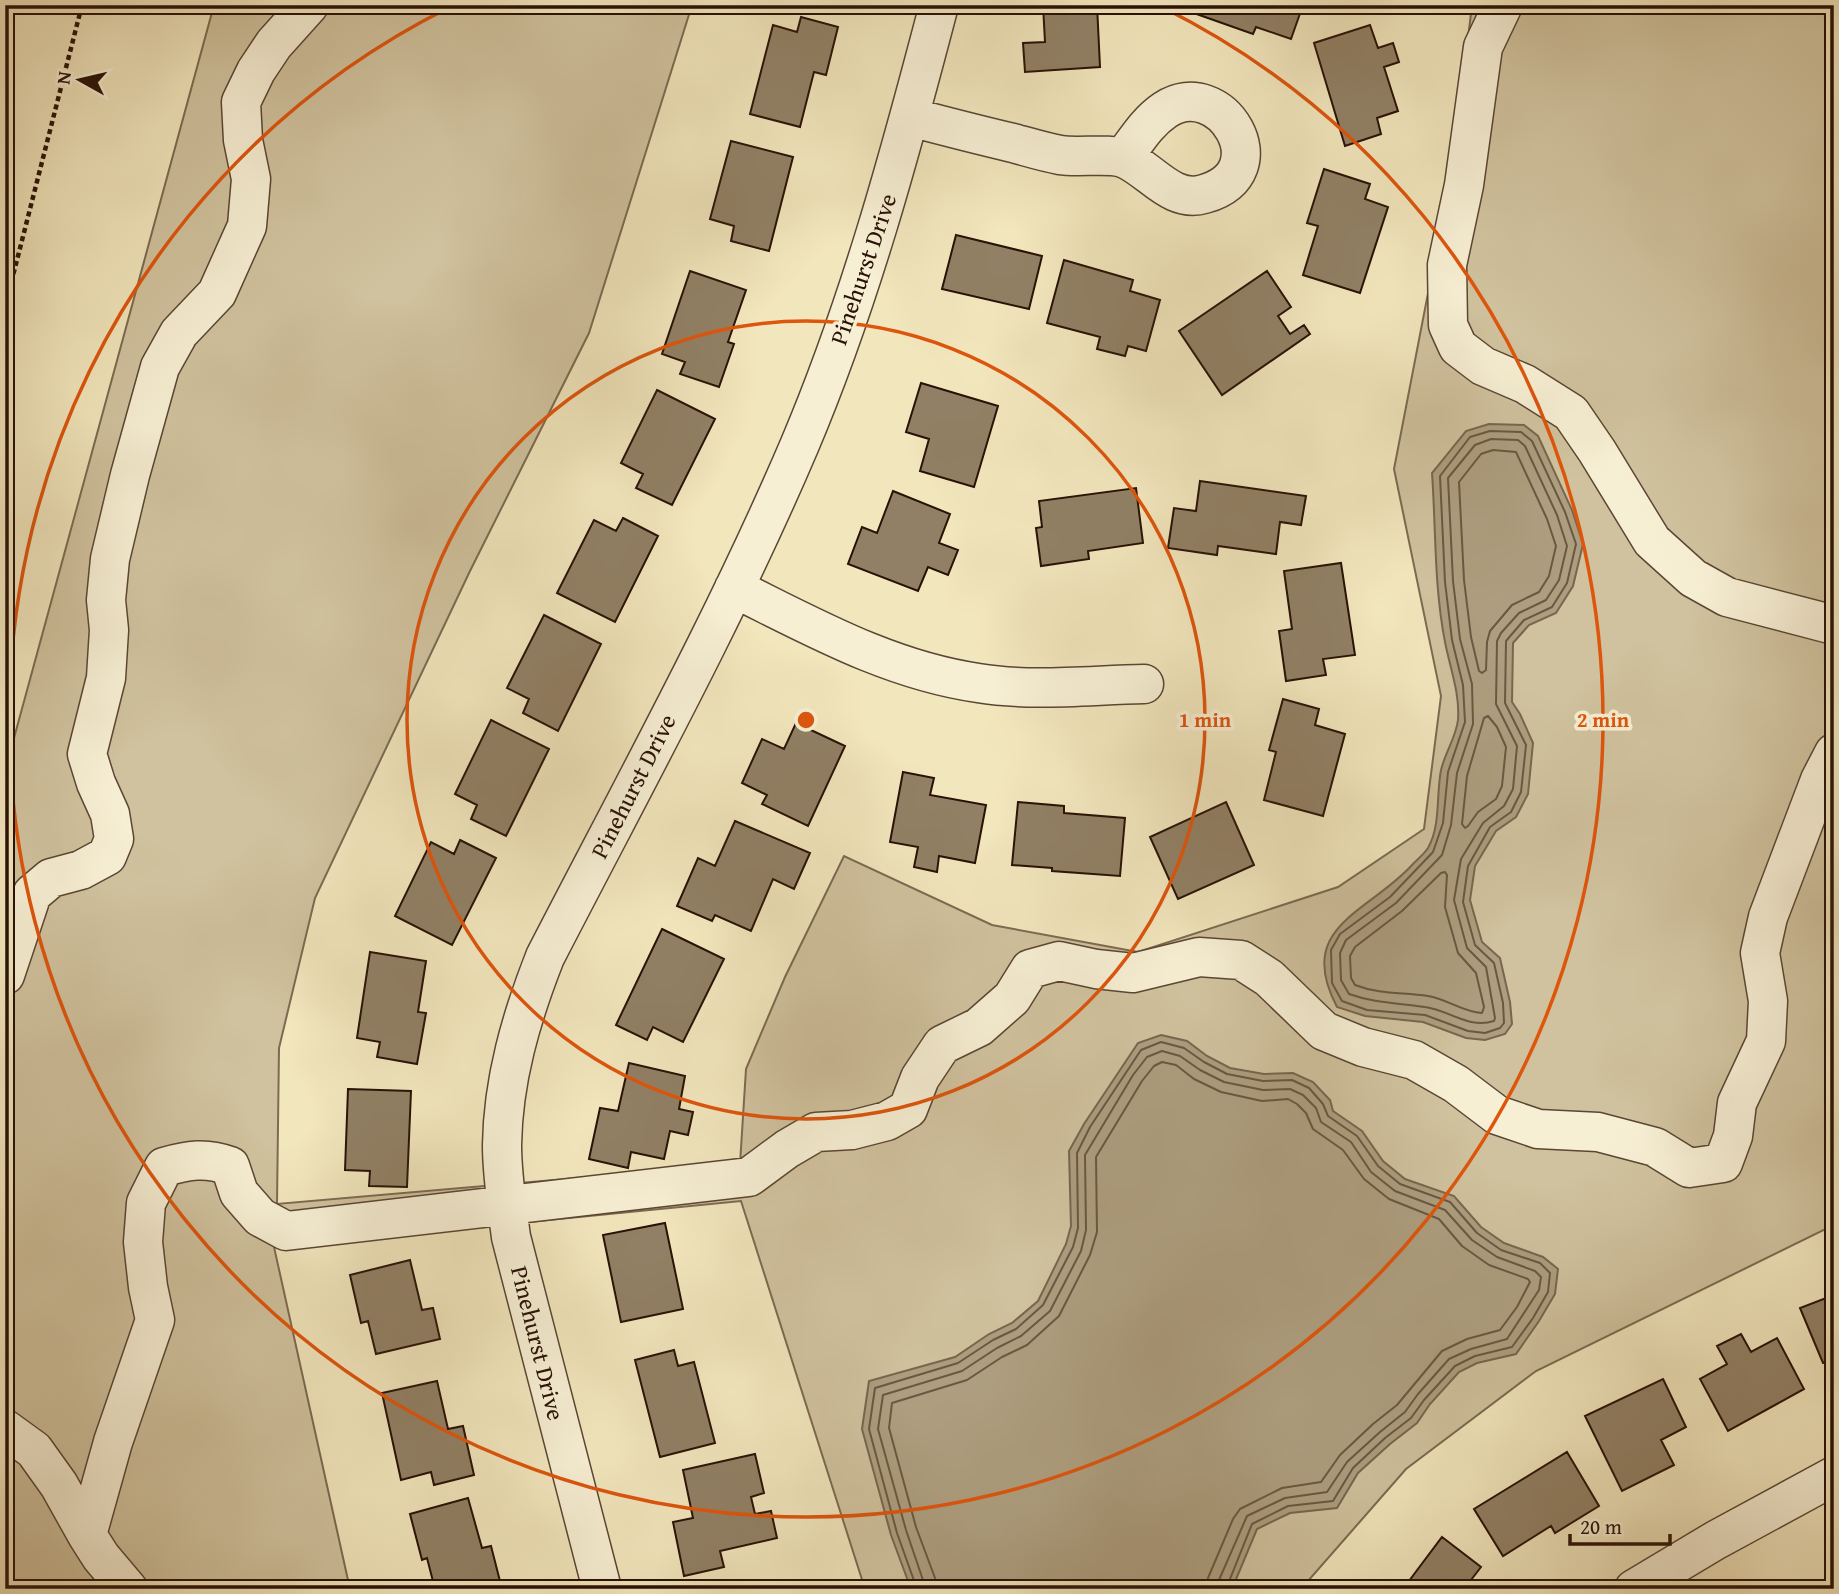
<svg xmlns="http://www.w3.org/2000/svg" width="1839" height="1594" font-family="'Gentium Book Plus',serif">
	<rect width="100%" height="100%" fill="#f2e6bd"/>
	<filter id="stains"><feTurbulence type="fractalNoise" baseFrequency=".00286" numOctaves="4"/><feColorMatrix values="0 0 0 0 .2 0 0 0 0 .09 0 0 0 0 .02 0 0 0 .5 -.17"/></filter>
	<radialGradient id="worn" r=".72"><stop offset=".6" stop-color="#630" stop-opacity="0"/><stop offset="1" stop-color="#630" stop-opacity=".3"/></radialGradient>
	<!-- green -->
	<path fill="#d0c29e" stroke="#7c6a52" stroke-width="2" d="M214,5H692L589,333L470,571L315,898L279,1048L277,1204L740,1164L746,1069L785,977L844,856L992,925L1138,952L1338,887L1424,829L1441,696L1394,469L1453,164L1472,5H1834V1225L1536,1371L1406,1469L1301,1589H865L741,1201L274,1247L350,1589H5V771Z"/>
	<!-- water -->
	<path fill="#ad9e7f" stroke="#78664f" stroke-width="2" d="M1489,424L1524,425L1538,436L1572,510L1583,544L1573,586L1556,613L1529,625L1513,643L1512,702L1520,714L1533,743L1528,794L1516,817L1496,831L1475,866L1470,900L1482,942L1500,958L1510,1002L1512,1024L1505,1034L1485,1040L1466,1038L1423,1022L1365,1016L1337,1007C1294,926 1369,913 1413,864C1418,859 1424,854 1428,848C1441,825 1436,795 1441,770C1445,753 1456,737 1458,720C1460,693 1450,668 1445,642C1434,586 1436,529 1432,473L1466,431Z
		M1161,1035L1187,1041L1207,1056L1230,1068L1264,1074L1293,1073L1313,1082L1330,1100L1333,1111L1362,1131L1383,1161L1405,1179L1454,1196L1481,1227L1504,1243L1543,1257L1558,1269L1555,1294L1539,1321L1516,1354L1477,1363L1459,1372L1430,1404L1417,1423L1390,1444L1358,1473L1337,1508L1290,1513L1257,1529L1232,1589H911L891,1535L862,1429L869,1381L955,1357L989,1334L1012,1323L1038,1301L1066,1244L1071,1226L1069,1151L1084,1124L1138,1043Z"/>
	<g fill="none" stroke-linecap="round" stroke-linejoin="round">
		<!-- shore -->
		<path stroke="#6a5842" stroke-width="2" d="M1490,431L1521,432L1532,441L1565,512L1576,544L1567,583L1552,607L1524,620L1506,641L1505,703L1526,745L1521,792L1511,812L1490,827L1468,866L1463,902L1475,945L1494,963L1503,1003L1504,1023L1500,1028L1485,1033L1468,1031L1425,1015L1367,1010L1342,1001L1332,983L1331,950L1340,934L1390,897L1433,852L1443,823L1448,772L1465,722L1463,685L1452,640L1445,582L1440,476L1470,437Z
			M1491,439L1518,440L1525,446L1557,515L1567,546L1559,580L1546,600L1519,613L1501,633L1497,641L1496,704L1517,746L1513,789L1504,806L1483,823L1461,859L1454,900L1467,948L1486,967L1495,1018L1494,1021C1468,1029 1449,1010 1425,1007C1398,1003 1374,1003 1349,994L1341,980L1340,953L1346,940L1396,903L1442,855L1451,825L1457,773L1473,724L1472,684L1460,639L1453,581L1448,478L1475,445Z
			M1493,450L1516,452L1547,519L1556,546L1549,576L1539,592L1512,605L1490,631L1487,642L1486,670L1482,673L1479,671L1471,637L1464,580L1459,482L1481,454Z
			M1488,716L1497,727L1506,747L1502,786L1496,799L1478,812L1468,826L1465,828L1462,824L1467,776L1484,718Z
			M1445,872L1447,875L1445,907L1458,953L1476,973L1484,1007L1482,1013C1463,1012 1447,999 1428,996C1402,992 1381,995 1355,985L1351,978L1350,956L1355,947L1402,911L1441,873Z
			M917,1589L897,1533L869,1429L875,1388L958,1363L993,1340L1016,1329L1043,1305L1073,1247L1078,1228L1077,1153L1090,1127L1141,1050L1161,1042L1184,1048L1204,1062L1227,1074L1263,1081L1292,1080L1309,1088L1323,1104L1328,1116L1357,1136L1378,1166L1400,1184L1450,1202L1477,1233L1501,1250L1540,1263L1550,1273L1548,1292L1533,1318L1512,1347L1475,1356L1455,1366L1424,1400L1411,1418L1385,1438L1353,1468L1333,1501L1288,1506L1252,1524L1226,1589
			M926,1589L906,1530L878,1429L883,1395L962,1371L997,1348L1021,1336L1050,1311L1081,1251L1086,1230L1085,1155L1133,1075L1147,1057L1162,1051L1180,1056L1200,1070L1224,1082L1263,1090L1290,1089L1303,1095L1316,1108L1321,1122L1351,1142L1371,1172L1395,1191L1445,1210L1472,1240L1497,1257L1535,1271L1541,1277L1539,1290L1507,1339L1471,1349L1449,1359L1418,1394L1405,1412L1380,1432L1347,1462L1327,1492L1285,1498L1247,1516L1219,1580L1217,1589
			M936,1589L935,1578L916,1527L889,1428L892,1403L967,1380L1002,1357L1027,1345L1059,1316L1090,1255L1097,1232L1096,1157L1142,1081L1154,1066L1162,1062L1176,1065L1194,1079L1221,1092L1262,1101L1288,1099L1297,1104L1306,1113L1313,1129L1343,1150L1364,1179L1389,1199L1439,1219L1462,1246L1489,1265L1528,1279L1530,1282L1517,1307L1500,1330L1467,1339L1442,1351L1397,1405L1373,1424L1340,1455L1321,1482L1282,1488L1240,1509L1233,1519L1208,1578L1207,1589"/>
	</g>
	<!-- building -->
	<path fill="#918065" stroke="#281106" stroke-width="2" d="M1043,5H1097L1100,67L1025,72L1023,43L1045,42Z
		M1193,5H1303L1291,39L1256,27L1253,34L1191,12Z
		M801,17L838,27L826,75L814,72L800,127L750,114L773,25L797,32Z
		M1370,25L1378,48L1393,43L1399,62L1384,67L1398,111L1377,118L1381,134L1345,146L1314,43Z
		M731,141L793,157L769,251L731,241L734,226L710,219Z
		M1324,169L1370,184L1365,199L1388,207L1360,293L1303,275L1318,226L1307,223Z
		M956,235L1042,256L1029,309L942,289Z
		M1064,260L1133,280L1130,291L1160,300L1146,351L1128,346L1125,356L1097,349L1100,337L1047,323Z
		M690,271L746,290L728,342L734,344L719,387L680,374L685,362L662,354Z
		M1267,271L1291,307L1278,316L1290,334L1304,325L1310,334L1222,395L1179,331Z
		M921,383L998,406L974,487L920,471L929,439L906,432Z
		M657,390L715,419L672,505L636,488L643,474L621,463Z
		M1200,481L1306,496L1301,525L1280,522L1276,554L1218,546L1217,555L1168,548L1174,508L1196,511Z
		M1136,488L1143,543L1088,551L1089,559L1041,566L1036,528L1042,527L1039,501Z
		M893,491L950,514L939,543L958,550L948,575L928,567L918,591L848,564L862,527L877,533Z
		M623,518L658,536L615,622L557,593L594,520L616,531Z
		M1341,563L1355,655L1323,659L1326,675L1286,681L1279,631L1292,629L1284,571Z
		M544,615L601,644L558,731L523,713L529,699L507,688Z
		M1283,699L1319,709L1315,725L1345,734L1323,816L1264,800L1276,752L1269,750Z
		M491,720L549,749L506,836L471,819L477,805L455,794Z
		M796,723L845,746L808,826L762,804L767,795L742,783L762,739L784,749Z
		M903,772L934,778L930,795L986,805L975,863L939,856L937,872L914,867L918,847L890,842Z
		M1018,802L1064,806V813L1125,818L1120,876L1052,871V868L1012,865Z
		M1226,802L1254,865L1178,899L1150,837Z
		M735,821L810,853L794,889L773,879L751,931L715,915L712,921L677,906L698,858L715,866Z
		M460,840L496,858L452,945L395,916L431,842L454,854Z
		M662,929L724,959L683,1042L653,1027L647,1040L616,1025Z
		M370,952L426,961L418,1012L426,1013L417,1064L377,1057L380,1042L357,1038Z
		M629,1063L685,1076L679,1109L693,1112L688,1135L670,1131L664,1159L631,1152L628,1168L589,1159L600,1108L618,1111Z
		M348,1089L411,1091L407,1187L369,1186L370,1171L345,1170Z
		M665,1223L683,1309L621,1322L603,1235Z
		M410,1260L422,1310L433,1308L440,1339L376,1354L368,1321L361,1323L350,1275Z
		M1834,1295V1359L1823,1363L1800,1308Z
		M1741,1334L1751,1352L1777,1338L1804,1389L1728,1431L1700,1379L1727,1364L1717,1346Z
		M674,1350L678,1366L694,1362L715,1443L660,1457L635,1360Z
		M1663,1379L1686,1427L1661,1440L1674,1465L1622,1491L1585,1416Z
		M437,1381L448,1429L463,1426L474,1475L434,1485L431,1472L401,1480L382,1393Z
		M1567,1452L1599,1506L1555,1533L1551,1526L1503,1556L1474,1509Z
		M755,1454L764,1493L751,1497L755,1514L771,1511L777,1538L720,1551L724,1567L684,1576L673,1522L693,1518L683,1470Z
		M468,1498L482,1548L491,1546L502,1589H463L461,1583L435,1589L427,1558L422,1560L410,1514Z
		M1442,1537L1481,1567L1464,1589H1403Z
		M729,1584L730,1589H706Z"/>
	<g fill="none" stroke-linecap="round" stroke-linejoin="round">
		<defs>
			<path id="minor" d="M1503,5L1483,47L1464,185L1447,265L1448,325L1458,347L1483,366L1525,384L1571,413L1597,451L1652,541L1693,578L1727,597L1834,625
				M910,117C944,126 979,135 1013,143C1028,147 1044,152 1060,155C1077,158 1109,153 1123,158C1150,168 1171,204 1204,194C1282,172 1220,73 1165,110C1147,122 1136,141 1123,158
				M734,588C813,627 889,670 978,683C1033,692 1090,685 1144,684
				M5,975L32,894L51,878L81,870L107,856L114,839L110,814L96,783L87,754L106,678L109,630L106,600L110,559L130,475L160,367L179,333L217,293L247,226L251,179L243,140L241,102L256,71L274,44L309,5
				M5,1429L34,1450L59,1485L87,1535
				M128,1589L101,1557L87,1535L113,1442L155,1320L148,1287L143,1242L146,1203L164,1167C188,1160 206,1157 230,1166L239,1193L260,1217L286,1231L749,1177L787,1149L816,1132L852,1130L887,1121L908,1109L920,1078L942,1045L979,1027L1012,998L1030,969L1059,961L1096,969L1133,973L1199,957L1241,960L1269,978L1324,1031L1363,1047L1414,1060L1456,1084L1497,1115L1538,1129L1598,1132L1655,1147L1689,1168L1723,1163L1733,1136L1737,1103L1766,1041L1768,1001L1760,953L1768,917L1820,780L1834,753
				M602,1589L511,1237C507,1206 502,1176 502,1145C503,1080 521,1018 545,957C632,788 725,620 800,444C860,302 900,154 939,5
				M1634,1589L1716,1540L1834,1476"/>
		</defs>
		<!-- minor casing -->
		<use href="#minor" stroke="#5a4634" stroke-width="41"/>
		<!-- path -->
		<path stroke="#281106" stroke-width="4.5" stroke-dasharray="5 3.5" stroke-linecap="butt" d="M5,307L82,5"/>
		<!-- minor -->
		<use href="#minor" stroke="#f7efd4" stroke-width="38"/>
	</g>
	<!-- distance rings -->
	<g fill="none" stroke="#de550c" stroke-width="3.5">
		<circle cx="806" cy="720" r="399"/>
		<path d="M1162 7A797 797 0 1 1 450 7"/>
	</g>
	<g text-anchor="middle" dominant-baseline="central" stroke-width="7" stroke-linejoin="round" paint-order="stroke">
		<!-- street labels -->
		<g font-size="24" fill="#281106" stroke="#f7efd4">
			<text transform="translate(863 269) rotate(-71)">Pinehurst Drive</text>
			<text transform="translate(633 786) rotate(-63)">Pinehurst Drive</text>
			<text transform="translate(538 1343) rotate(76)">Pinehurst Drive</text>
		</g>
	</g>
	<circle cx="806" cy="720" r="10" fill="#de550c" stroke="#f7efd4" stroke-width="3.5"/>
	<g font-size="21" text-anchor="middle" font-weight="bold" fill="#de550c" stroke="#f7efd4" stroke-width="7" stroke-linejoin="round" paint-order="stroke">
		<text x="1205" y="727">1 min</text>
		<text x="1603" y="727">2 min</text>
	</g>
	<!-- margin -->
	<rect width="1839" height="1594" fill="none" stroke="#f2e6bd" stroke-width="28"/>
	<rect x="7" y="7" width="1825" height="1580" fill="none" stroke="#281106" stroke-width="3.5"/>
	<rect x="14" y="14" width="1811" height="1566" fill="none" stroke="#281106" stroke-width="2"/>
	<!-- north arrow -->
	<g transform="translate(80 80) rotate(278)" stroke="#f7efd4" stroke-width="5" paint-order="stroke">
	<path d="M0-5L12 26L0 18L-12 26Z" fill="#281106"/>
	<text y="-10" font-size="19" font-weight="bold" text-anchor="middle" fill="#281106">N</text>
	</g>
	<!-- scale -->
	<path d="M1570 1534v10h100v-10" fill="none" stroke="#281106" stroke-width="3.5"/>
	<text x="1580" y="1534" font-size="21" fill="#281106" stroke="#f7efd4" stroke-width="5" paint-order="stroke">20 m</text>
	<rect width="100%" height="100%" filter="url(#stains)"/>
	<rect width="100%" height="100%" fill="url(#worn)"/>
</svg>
